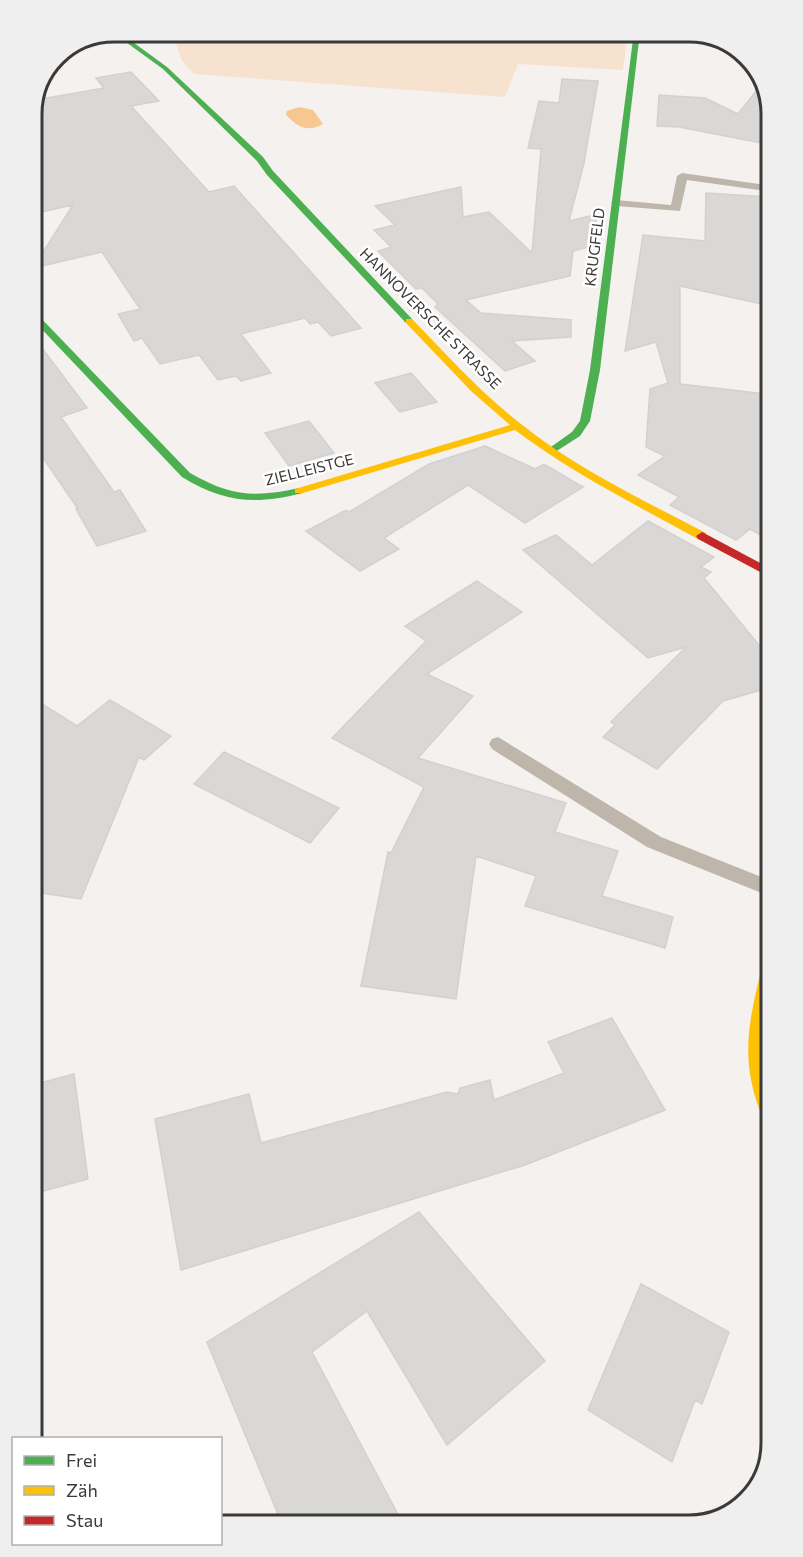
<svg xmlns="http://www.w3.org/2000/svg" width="803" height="1557" font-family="Commissioner,sans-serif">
	<rect width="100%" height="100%" fill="#f4f1ef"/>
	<!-- green -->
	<path fill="#f7e2cf" d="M158,32H628L623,70L518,64L505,97L194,74L182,61L176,44Z"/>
	<!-- water -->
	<path fill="#f8c68f" d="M299,107L313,110L323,124C307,133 298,127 286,115L287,111Z"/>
	<!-- building -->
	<path fill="#dad8d6" stroke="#d3d1d0" stroke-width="1.5" d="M131,72L159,101L131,106L209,192L234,186L361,328L331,336L318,322L310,324L305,318L241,334L271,373L241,381L236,376L218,380L199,355L160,364L142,338L134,341L118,314L140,309L102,252L33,268L73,205L32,214V109L36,100L104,88L96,78Z
		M562,79L598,81L584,163L569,221L598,214L589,247L573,251L570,276L466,300L481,313L571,320V337L512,341L535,361L505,371L435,307L438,304L422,288L416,289L378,251L391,247L374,230L395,225L375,206L461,187L463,217L489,212L532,253L541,149L528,148L539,101L559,103Z
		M764,81L766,144L679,127L657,126L659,95L705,98L738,114Z
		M706,193L766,197V305L680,286V384L767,394V539L750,529L736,540L670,505L679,497L638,475L665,456L646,447L650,389L668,383L656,342L625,351L643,235L705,241Z
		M33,336L87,408L61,417L114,492L120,490L146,531L97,546L76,509H78L33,443Z
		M411,373L437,402L400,412L375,383Z
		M309,421L334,453L289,466L265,433Z
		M485,446L535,469L544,464L583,487L525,523L468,485L384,538L399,549L360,571L306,531L346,510L349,512L429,464Z
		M648,521L714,557L701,567L711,572L704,578L768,656V688L723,701L657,769L603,737L615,725L611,722L686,647L648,658L523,550L556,535L592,565Z
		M477,581L522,612L427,674L473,696L418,758L566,803L555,832L618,851L602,896L673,917L665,948L525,906L536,876L476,856L456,999L361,986L388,852L391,853L424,787L332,738L426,641L405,626Z
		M34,699L77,726L110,700L171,736L144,760L139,757L81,899L35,892V772L43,755L34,750Z
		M224,752L339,808L310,843L194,784Z
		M612,1018L665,1110L525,1165L181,1270L155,1119L249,1094L261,1143L447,1092L458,1094L460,1088L490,1080L494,1100L564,1073L548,1042Z
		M74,1074L88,1179L36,1193V1084Z
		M419,1212L545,1361L447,1445L367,1311L312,1352L402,1522L282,1524L207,1342Z
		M641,1284L729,1332L702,1404L695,1400L672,1462L588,1410Z"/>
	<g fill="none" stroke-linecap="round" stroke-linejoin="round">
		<!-- lane -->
		<path fill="#bfb6ab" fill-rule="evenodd" d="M682,173L766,185V191L687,180L680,211L616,206L611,203L616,200L671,205L677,176Z
			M498,737L661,837L769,880V896L647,847L492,749L489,744L492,739Z"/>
		<!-- street -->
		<path fill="#bfb6ab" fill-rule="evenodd" d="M122,32H157L155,35L123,41L115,36Z"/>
		<!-- fast -->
		<path fill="#4caf50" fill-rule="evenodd" d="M112,32H119L167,67L263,157L273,171L412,319V323H406L267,175L257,161L163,69Z
			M634,32H640L600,370L590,421L580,436L552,454L548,453V449L572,432L580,421L590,370Z
			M33,312L36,313L190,473C230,496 254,498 299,488L304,491L303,493C255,505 225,503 182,477L33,320Z"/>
		<!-- slow -->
		<path fill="#ffc107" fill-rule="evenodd" d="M406,319H412C447,355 481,393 521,424C577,469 643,500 706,533V539H698C636,505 572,473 515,430L303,493H295V489L510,425L471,391L406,323Z
			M769,964L770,1002L765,1026L764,1062L770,1095V1123L764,1121C740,1065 747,1028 761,971L764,966Z"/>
		<!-- jam -->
		<path fill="#c62828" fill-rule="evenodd" d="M702,532L768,567V576L698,539L696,536Z"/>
	</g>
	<g text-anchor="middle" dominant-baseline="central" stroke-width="5" stroke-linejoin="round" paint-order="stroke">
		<!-- far-street labels -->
		<g font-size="15" fill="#3b3a38" stroke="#fff">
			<text transform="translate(594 247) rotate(-83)">KRUGFELD</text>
			<text transform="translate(431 318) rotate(45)">HANNOVERSCHE STRASSE</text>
			<text transform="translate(309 469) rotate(-14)">ZIELLEISTGE</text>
		</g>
	</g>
	<!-- crop -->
	<path d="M0 0H803V1557H0ZM114 42H689A72 72 0 0 1 761 114V1443A72 72 0 0 1 689 1515H114A72 72 0 0 1 42 1443V114A72 72 0 0 1 114 42Z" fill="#efefef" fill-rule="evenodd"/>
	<path fill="none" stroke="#3b3a38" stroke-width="3" d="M114 42H689A72 72 0 0 1 761 114V1443A72 72 0 0 1 689 1515H114A72 72 0 0 1 42 1443V114A72 72 0 0 1 114 42Z"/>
	<!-- legend -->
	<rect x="12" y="1437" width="210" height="108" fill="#ffffff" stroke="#b1b0af" stroke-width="1.5"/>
	<rect x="24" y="1456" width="30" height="9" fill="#4caf50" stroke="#b1b0af" stroke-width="1.5"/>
	<text x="66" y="1467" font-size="18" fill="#3b3a38">Frei</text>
	<rect x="24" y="1486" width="30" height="9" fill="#ffc107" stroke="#b1b0af" stroke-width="1.5"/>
	<text x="66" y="1497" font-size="18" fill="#3b3a38">Zäh</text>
	<rect x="24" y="1516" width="30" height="9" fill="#c62828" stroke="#b1b0af" stroke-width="1.5"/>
	<text x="66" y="1527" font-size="18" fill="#3b3a38">Stau</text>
</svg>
